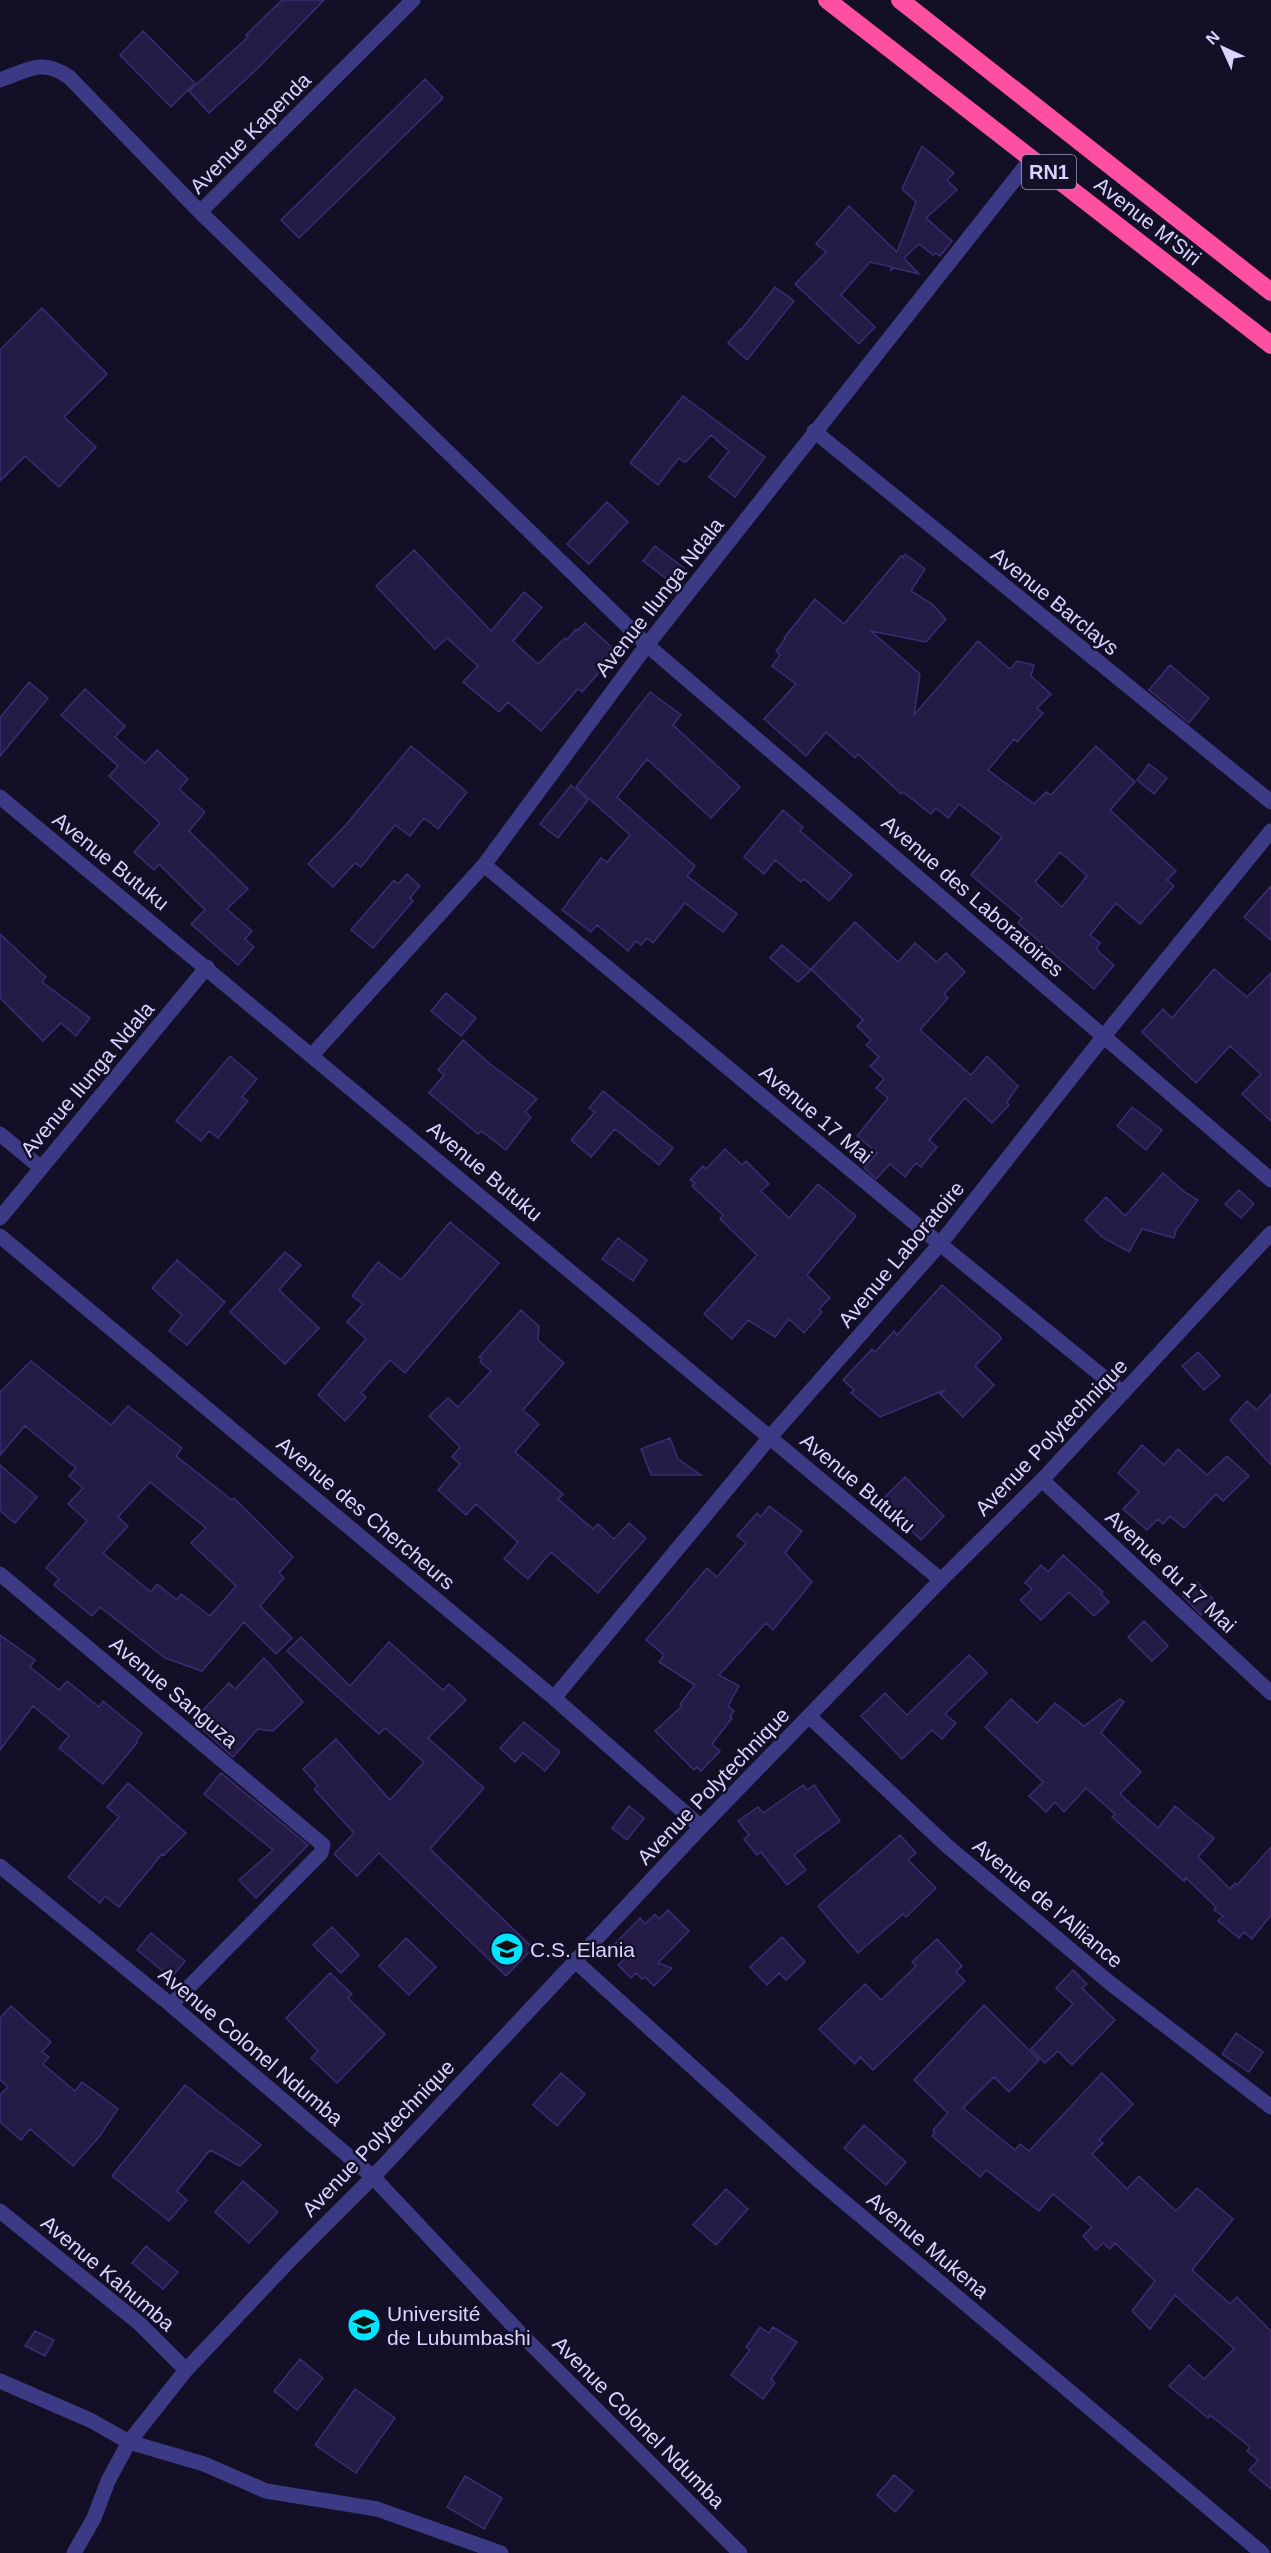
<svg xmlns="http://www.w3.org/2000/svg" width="1271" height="2553" font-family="Helvetica,sans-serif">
	<rect width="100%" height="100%" fill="#130f26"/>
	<!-- building -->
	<path fill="#241b47" stroke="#3b2d73" stroke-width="1.5" fill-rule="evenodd" d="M282,0H324L257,69L209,113L189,91L248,37L246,35Z
		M143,31L195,83L171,107L120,55Z
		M425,79L443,98L299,238L281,220Z
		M922,146L954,173L947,180L957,190L926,218L952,241L940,256L935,253L933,255L919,244L904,258L919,274L894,268L890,271L892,267L870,262L841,295L875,327L859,344L795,284L826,252L816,244L849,206L897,252L916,202L902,189Z
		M775,287L794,301L747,360L728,343L740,329L741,330Z
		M42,308L107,374L64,417L96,447L59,487L25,456L0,481V350Z
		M683,396L765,457L735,497L709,477L729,451L711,435L687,461L684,462L679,458L658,485L630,463Z
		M607,502L628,522L589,564L567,544Z
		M655,546L684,568L672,583L643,561Z
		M414,550L491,631L524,592L538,604L542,607L513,641L538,664L565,638L567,640L576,629L578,630L585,623L617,652L582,692L578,689L541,731L508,702L499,712L463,682L478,666L447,638L435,649L376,586Z
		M905,554L925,569L911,591L932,604L946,619L926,642L871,631L920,674L914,715L978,641L1010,669L1017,661L1034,665L1031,676L1051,694L1037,708L1043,713L1017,742L1014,739L988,770L1034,804L1046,792L1051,795L1096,746L1135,782L1110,810L1176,871L1167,880L1174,886L1140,924L1116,903L1090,935L1100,943L1096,949L1114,965L1094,989L1018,923L1022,918L971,875L1002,837L959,804L948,818L936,808L931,814L903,792L901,794L858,754L855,758L826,732L806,756L764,719L796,684L772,666L780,655L776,651L785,639L784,638L815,599L844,624L901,556L903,557ZM1060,852L1087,876L1062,907L1035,882Z
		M1170,665L1209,698L1189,723L1149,690Z
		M29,682L48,698L0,756V718Z
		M85,689L125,726L115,737L145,763L157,750L188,779L179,789L205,812L189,831L248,889L227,909L252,931L245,939L254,947L238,965L191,924L205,910L159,864L154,870L134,852L160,823L109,776L118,766L61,715Z
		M650,692L681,715L673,725L740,787L711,818L647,759L617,797L695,866L687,876L737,914L723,932L685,903L653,943L647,938L641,945L636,941L628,951L597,925L591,932L562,910L601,858L607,862L630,835L576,787Z
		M411,746L467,792L438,829L424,818L410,836L395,825L361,867L355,863L333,887L308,864L346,825Z
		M1149,764L1167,778L1154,794L1137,780Z
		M571,785L588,800L558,838L540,824Z
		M783,810L803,827L800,831L852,875L829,901L804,879L801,882L775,860L764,874L744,857Z
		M407,874L420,886L410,898L413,901L373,948L351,930L394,880L398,884Z
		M1271,886V940L1244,917Z
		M855,922L898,962L915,943L937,962L946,953L965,972L944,994L948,998L920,1030L971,1075L987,1056L1018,1086L1007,1102L1009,1105L992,1123L965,1098L929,1140L937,1147L921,1167L916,1163L905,1177L890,1164L876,1179L864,1168L877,1153L857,1136L888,1098L876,1088L884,1079L870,1066L879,1057L866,1045L871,1040L857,1026L863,1020L811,969Z
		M0,934L46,977L42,982L90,1018L76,1036L61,1023L43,1041L0,998Z
		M782,945L811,970L798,982L770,958Z
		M1214,969L1247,997L1271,973V1121L1242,1094L1261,1074L1230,1046L1196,1083L1142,1032L1163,1009L1172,1018Z
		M446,993L476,1018L461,1036L431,1011Z
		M463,1040L490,1064L537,1099L525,1112L531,1117L506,1150L481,1131L478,1134L429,1093L444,1075L438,1070Z
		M230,1056L257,1079L242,1097L248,1101L218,1138L209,1131L201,1141L176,1121Z
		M603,1091L673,1148L659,1165L615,1129L591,1157L571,1140L595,1112L589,1108Z
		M1132,1107L1162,1130L1146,1150L1117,1126Z
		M725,1149L742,1165L746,1161L769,1184L761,1191L789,1218L818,1184L856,1216L807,1275L830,1298L819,1309L822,1312L804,1333L789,1319L775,1337L748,1320L732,1339L704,1314L757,1255L720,1219L723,1215L692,1186L695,1183L690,1180L703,1166L706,1169Z
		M1163,1173L1186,1193L1198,1200L1176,1230L1174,1238L1142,1229L1129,1252L1102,1237L1085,1220L1106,1197L1125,1216Z
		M1239,1190L1254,1204L1241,1218L1225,1204Z
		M450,1222L499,1263L405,1373L390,1360L361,1393L366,1397L345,1421L318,1395L366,1339L347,1322L363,1304L352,1296L378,1262L401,1280Z
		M618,1238L647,1260L633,1281L602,1259Z
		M285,1252L301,1265L279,1290L319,1328L285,1364L230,1312Z
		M177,1260L225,1302L187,1345L169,1331L182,1315L152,1288Z
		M942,1285L1000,1336L1001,1339L975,1366L994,1385L963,1417L940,1394L945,1390L880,1417L851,1393L854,1390L843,1380L872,1349L875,1352L894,1331L897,1335Z
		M521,1310L539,1326L538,1340L564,1363L523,1410L539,1424L515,1452L563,1494L558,1499L593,1529L598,1524L614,1539L629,1523L646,1538L598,1593L551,1552L528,1579L504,1559L518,1542L476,1504L466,1515L438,1490L460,1464L452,1457L460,1447L429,1416L448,1398L458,1407L491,1371L480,1362L482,1359L479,1357Z
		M1198,1352L1220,1376L1204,1390L1182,1366Z
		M31,1361L111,1425L128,1406L182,1448L176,1456L232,1500L234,1498L293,1557L279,1573L284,1578L260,1606L292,1638L276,1654L244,1622L202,1671L165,1658L100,1607L92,1616L54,1585L59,1579L46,1568L87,1521L68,1504L83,1488L69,1476L76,1468L25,1426L0,1455V1392ZM150,1482L206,1528L191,1543L236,1586L210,1616L181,1594L177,1600L157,1584L151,1592L103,1553L128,1526L118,1517Z
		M1271,1394V1465L1230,1420L1247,1401L1257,1410Z
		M670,1438L678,1459L701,1475H651L641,1449Z
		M1142,1445L1164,1465L1178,1449L1207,1475L1227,1456L1249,1476L1223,1501L1216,1494L1184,1528L1170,1516L1163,1524L1158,1519L1147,1530L1123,1509L1139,1492L1118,1473Z
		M0,1465L37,1497L15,1523L0,1511Z
		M905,1477L944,1516L921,1540L881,1501Z
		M769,1506L802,1531L785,1553L812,1582L773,1630L766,1623L719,1675L739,1686L728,1706L734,1711L730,1716L732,1718L712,1744L720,1751L701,1771L697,1767L694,1770L655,1731L682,1706L680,1704L695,1685L659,1662L664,1655L646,1640L707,1568L717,1577L746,1543L737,1536L757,1513L761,1517Z
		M1063,1555L1103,1592L1101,1594L1109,1602L1094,1616L1069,1592L1041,1620L1020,1600L1032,1589L1025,1583L1041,1565L1048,1572Z
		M1197,1582L1215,1601L1201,1615L1183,1596Z
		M1144,1621L1168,1646L1152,1661L1128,1637Z
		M0,1635L35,1660L30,1667L59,1690L67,1681L99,1707L103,1701L142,1733L136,1741L137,1743L103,1784L59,1748L69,1736L33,1706L0,1750Z
		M301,1637L350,1686L389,1642L443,1690L449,1684L466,1700L428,1738L484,1788L430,1849L533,1948L506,1976L379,1853L357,1876L334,1854L354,1833L314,1789L318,1786L303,1769L336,1739L390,1800L424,1762L385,1728L379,1734L287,1651Z
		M969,1655L987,1673L945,1714L956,1723L942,1739L932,1730L902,1759L861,1716L885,1693L907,1715Z
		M264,1658L303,1702L273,1731L258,1729L233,1757L202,1729L210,1722L201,1712L229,1683L235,1689Z
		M1011,1699L1037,1723L1055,1703L1084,1726L1120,1699L1124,1702L1101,1733L1141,1772L1120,1794L1158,1828L1175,1806L1214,1838L1198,1857L1230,1889L1235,1883L1237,1885L1271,1847V1915L1252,1939L1244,1932L1239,1938L1218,1921L1223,1916L1214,1910L1216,1907L1186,1878L1184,1881L1112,1817L1115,1814L1086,1788L1064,1812L1055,1802L1046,1812L1029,1796L1043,1782L985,1727Z
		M524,1722L560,1752L545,1771L523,1753L515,1762L500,1748Z
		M221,1773L308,1845L256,1898L239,1880L273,1850L204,1794Z
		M128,1783L186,1833L164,1855L162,1854L119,1907L105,1896L100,1903L68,1877L119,1817L107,1807Z
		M803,1785L807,1790L814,1785L840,1821L794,1855L806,1870L787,1885L761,1852L757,1855L744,1839L749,1835L738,1821L758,1807L763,1813Z
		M629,1806L644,1818L627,1840L612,1828Z
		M900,1835L916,1853L908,1860L936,1888L906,1917L903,1914L858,1953L818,1906Z
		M668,1910L689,1931L658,1963L672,1968L654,1986L645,1977L642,1979L636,1973L631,1978L618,1965L623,1960L611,1948L640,1918L645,1924L655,1914L659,1919Z
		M332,1927L359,1955L341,1973L313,1945Z
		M151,1933L185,1961L171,1978L137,1950Z
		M782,1937L805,1962L786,1980L779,1973L767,1985L750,1967Z
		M406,1938L436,1967L409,1995L379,1966Z
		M937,1939L962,1966L956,1972L965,1981L873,2070L860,2057L855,2064L819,2029L865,1984L881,2000L916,1966L912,1962Z
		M1073,1970L1087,1984L1082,1988L1115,2020L1072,2065L1058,2051L1045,2063L1031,2049L1073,2004L1056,1988Z
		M330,1973L352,1994L348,1998L385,2034L337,2083L311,2058L318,2051L286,2018Z
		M984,2005L1039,2060L1009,2092L994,2077L963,2108L1015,2150L1020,2144L1029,2151L1102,2073L1133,2104L1099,2140L1103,2143L1092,2154L1127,2189L1139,2176L1176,2211L1197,2188L1233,2219L1192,2270L1230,2304L1237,2297L1271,2331V2489L1249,2470L1258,2460L1247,2451L1250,2447L1210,2415L1208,2418L1169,2386L1189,2365L1204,2379L1234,2349L1175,2295L1150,2329L1132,2311L1155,2281L1115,2243L1110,2249L1103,2243L1096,2250L1083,2236L1092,2227L1053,2194L1039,2211L986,2170L980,2177L932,2136L935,2132L933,2130L948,2113L914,2080Z
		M11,2006L51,2042L42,2052L49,2057L43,2064L75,2091L82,2082L118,2109L99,2137L73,2166L30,2129L21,2140L0,2122V2095L8,2087L0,2080V2018Z
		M1236,2033L1263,2052L1249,2072L1222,2054Z
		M561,2073L585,2094L557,2126L533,2105Z
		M185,2085L261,2145L240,2166L210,2150L177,2191L187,2200L169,2221L112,2176Z
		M864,2125L906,2162L886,2185L844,2148Z
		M243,2181L278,2212L249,2243L215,2212Z
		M726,2189L748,2209L716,2245L693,2225Z
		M146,2246L178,2272L163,2289L132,2263Z
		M760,2327L769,2333L773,2327L797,2342L771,2379L775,2383L763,2399L731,2375L750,2350L746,2347Z
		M35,2331L54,2340L45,2356L25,2346Z
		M300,2359L323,2378L297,2410L274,2391Z
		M355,2389L395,2418L356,2473L315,2445Z
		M894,2475L913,2491L895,2512L877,2495Z
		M465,2476L502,2498L484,2529L447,2507Z"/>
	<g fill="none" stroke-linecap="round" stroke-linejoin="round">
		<!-- street -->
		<path stroke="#3d3a85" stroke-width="15" d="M0,80C28,70 42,58 69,77L200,212L413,0
			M200,212L647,645L1271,1180
			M814,431L1271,802
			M0,797L941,1580
			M484,865L940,1244L1123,1393
			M313,1054L484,865L647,645L1031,159
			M0,1134L41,1168
			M0,1218L207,967
			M0,1236L554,1698L701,1827
			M1042,1480L1271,1693
			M0,1574L323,1845L321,1853L171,2005
			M554,1698L771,1436L940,1244L1104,1036L1271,831
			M810,1717L946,1845L1110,1983L1271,2107
			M0,1866L171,2005L373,2177L520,2333L740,2553
			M574,1960L811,2174L1262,2553
			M0,2211L140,2324L186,2370
			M0,2381L90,2420L129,2442L204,2464L266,2491L377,2509L501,2553
			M74,2553L94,2518L108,2481L129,2442L186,2370L290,2260L373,2177L701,1827L941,1580L1042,1480L1271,1233"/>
		<!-- highway -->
		<path stroke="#ff4fa3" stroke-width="18" d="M827,0L1271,345
			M900,0L1271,292"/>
	</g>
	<!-- icons -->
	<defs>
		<symbol id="school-disc" viewBox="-11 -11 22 22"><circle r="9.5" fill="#00e5ff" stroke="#130f26"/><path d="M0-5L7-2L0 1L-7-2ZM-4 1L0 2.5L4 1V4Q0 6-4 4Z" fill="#111"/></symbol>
		<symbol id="university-disc" viewBox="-11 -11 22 22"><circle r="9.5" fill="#00e5ff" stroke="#130f26"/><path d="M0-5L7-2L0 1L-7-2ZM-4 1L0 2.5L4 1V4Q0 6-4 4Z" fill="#111"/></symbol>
	</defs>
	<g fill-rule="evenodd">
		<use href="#school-disc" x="488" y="1930" width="38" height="38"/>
		<use href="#university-disc" x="345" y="2306" width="38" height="38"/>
	</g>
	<g text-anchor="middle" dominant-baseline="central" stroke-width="5" stroke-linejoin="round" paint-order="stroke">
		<!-- shield labels -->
		<rect fill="#130f26" stroke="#9e99be" stroke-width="1.5" x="1022" y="155" width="54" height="34" rx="4.5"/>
		<g font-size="20" font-weight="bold" fill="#d9d4ff">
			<text x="1049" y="172">RN1</text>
		</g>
		<!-- street labels -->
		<g font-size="21" fill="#d9d4ff" stroke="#130f26">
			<text transform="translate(250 133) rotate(-45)">Avenue Kapenda</text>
			<text transform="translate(1148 221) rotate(38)">Avenue M'Siri</text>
			<text transform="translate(659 597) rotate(-52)">Avenue Ilunga Ndala</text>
			<text transform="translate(1055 601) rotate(39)">Avenue Barclays</text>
			<text transform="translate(111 861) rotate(39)">Avenue Butuku</text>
			<text transform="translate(973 896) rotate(41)">Avenue des Laboratoires</text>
			<text transform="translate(87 1079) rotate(-50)">Avenue Ilunga Ndala</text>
			<text transform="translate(816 1114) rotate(40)">Avenue 17 Mai</text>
			<text transform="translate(485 1171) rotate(40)">Avenue Butuku</text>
			<text transform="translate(901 1254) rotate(-50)">Avenue Laboratoire</text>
			<text transform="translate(1051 1437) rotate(-46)">Avenue Polytechnique</text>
			<text transform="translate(858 1483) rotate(40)">Avenue Butuku</text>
			<text transform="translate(366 1513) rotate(40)">Avenue des Chercheurs</text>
			<text transform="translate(1171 1571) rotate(43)">Avenue du 17 Mai</text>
			<text transform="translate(174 1692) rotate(40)">Avenue Sanguza</text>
			<text transform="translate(713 1786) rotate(-46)">Avenue Polytechnique</text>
			<text transform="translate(1048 1903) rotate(40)">Avenue de l'Alliance</text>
			<text transform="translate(251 2046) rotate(40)">Avenue Colonel Ndumba</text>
			<text transform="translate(378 2138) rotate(-46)">Avenue Polytechnique</text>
			<text transform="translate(928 2245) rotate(40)">Avenue Mukena</text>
			<text transform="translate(108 2273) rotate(40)">Avenue Kahumba</text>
			<text transform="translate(639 2422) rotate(45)">Avenue Colonel Ndumba</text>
		</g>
		<!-- poi labels -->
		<g font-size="21" fill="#d9d4ff" stroke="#130f26" text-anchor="start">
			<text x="530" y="1949">C.S. Elania</text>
			<text x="387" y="2313">Université<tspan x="387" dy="24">de Lubumbashi</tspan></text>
		</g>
	</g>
	<!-- north arrow -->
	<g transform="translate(1223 48) rotate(315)" stroke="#130f26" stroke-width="4.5" paint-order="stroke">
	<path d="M0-4.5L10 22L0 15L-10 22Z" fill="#d9d4ff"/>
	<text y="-9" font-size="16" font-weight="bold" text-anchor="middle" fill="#d9d4ff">N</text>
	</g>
</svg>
